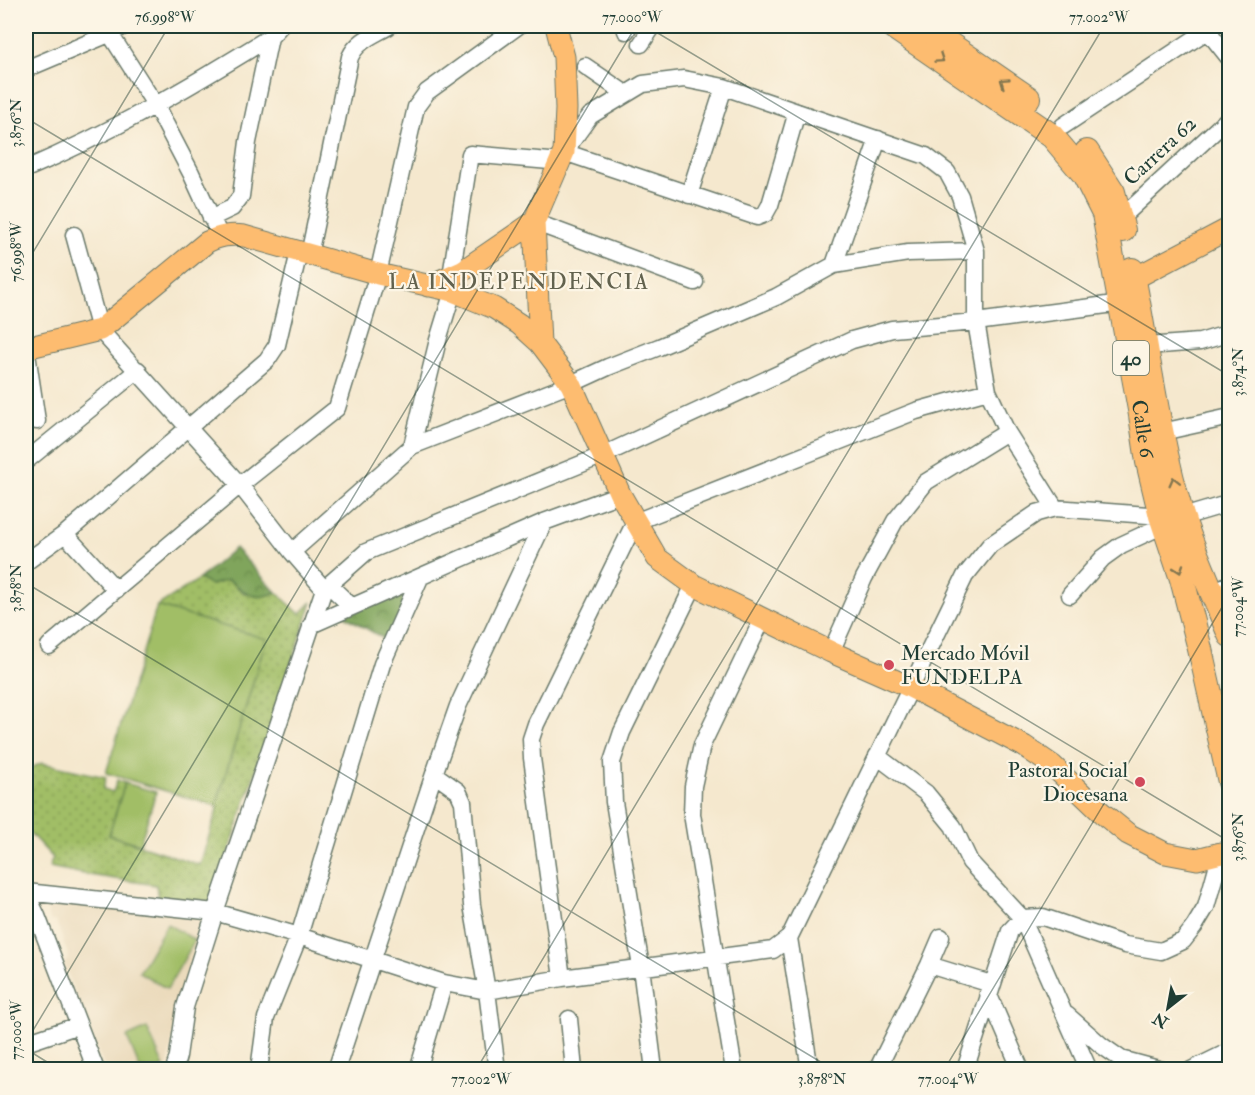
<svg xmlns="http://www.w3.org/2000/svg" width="1255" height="1095" font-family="'IM FELL Double Pica',serif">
	<defs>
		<pattern id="grass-dots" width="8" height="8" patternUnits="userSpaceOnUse" patternTransform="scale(1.5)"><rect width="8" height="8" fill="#a1be66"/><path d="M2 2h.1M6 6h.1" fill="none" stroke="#839c55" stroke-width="1.8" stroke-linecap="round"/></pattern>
		<pattern id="forest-crowns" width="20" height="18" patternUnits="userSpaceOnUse" patternTransform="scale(1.5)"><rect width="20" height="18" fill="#80a55b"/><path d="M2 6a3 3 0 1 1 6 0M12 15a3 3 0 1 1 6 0" fill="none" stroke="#68884c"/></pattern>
	</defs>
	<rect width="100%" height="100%" fill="#fcf5e5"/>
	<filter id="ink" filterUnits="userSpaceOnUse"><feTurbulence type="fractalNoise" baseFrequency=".0167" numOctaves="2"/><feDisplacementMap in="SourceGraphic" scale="12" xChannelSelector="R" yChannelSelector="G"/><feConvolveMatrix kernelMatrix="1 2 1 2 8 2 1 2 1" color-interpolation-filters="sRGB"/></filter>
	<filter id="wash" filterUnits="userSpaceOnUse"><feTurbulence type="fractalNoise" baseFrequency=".008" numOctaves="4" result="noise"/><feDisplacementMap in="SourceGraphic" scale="24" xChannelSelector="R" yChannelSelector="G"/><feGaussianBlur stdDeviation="1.35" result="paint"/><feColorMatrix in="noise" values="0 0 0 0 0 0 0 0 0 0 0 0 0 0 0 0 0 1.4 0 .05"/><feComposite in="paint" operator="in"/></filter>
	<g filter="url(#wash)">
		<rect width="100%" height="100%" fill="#f5e8ce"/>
		<!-- built -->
		<path fill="#ead9ba" d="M57,899L197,914L203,925L182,989L167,1069H105L64,964L69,957L56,921H51L48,916V906Z"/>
		<!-- grass -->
		<path fill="url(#grass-dots)" stroke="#607e4d" stroke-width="1.5" d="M199,579L211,585L228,580L244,593L268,595L276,592L300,614L312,602L211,905L158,899L156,885L89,875L49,867L53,858L26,829V770L42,763L106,777L103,789L113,792L117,780L125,783L109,835L200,865L218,807L216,806L266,639L157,606Z"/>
		<!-- forest -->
		<path fill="url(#forest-crowns)" stroke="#507148" stroke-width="1.5" d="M235,548L276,592C252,603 247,592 228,580L211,585L199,579Z
			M420,578L391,643L340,613Z"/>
		<!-- garden -->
		<path fill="#a1be66" stroke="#607e4d" stroke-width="1.5" d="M157,606L266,639L216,806L106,773Z
			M125,783L156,792L140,844L109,835Z
			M167,924L195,940L167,989L139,972Z
			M147,1028L164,1067L159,1069H140L127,1037Z"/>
	</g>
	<g filter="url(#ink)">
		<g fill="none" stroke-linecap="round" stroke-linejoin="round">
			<defs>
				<path id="minor" d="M105,26L156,106L191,173L220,236
					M1207,30L1230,59
					M626,31L629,26
					M641,44L653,26
					M585,66L626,94
					M26,69L109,34L124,26
					M797,112L770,205L765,214L757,217L564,152L590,116L643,84L684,79L724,87L926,156L947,172L960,196L976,251V322L988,391L1007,432L1055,508
					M1063,126L1214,26
					M26,169C111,133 191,86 270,37L280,26
					M689,195L724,87
					M211,218L232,208L241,196L248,142L270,37
					M1121,218L1230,117
					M534,222L695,282
					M74,235L100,330L240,485L292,552L324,589
					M309,255L350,57C358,40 374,35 389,26
					M834,265L878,139
					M451,276L470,154L561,162
					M1147,346L1200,342L1230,333
					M26,347L37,421
					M1162,432L1230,417
					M412,446L438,340L453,291
					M26,461L138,370
					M1183,517L1230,503
					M65,534L116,590
					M292,552L412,446L571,384L608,367L659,347L776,297L834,265L908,253L976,251
					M26,562L65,534L267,360L277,345L299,252
					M329,585L352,607
					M1212,592L1230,584
					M1070,595L1103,558L1121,545L1164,525
					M311,625L544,522L620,494
					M49,646L240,485L337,408L378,274L416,107L427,92L518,26
					M831,652L864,578L895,521L926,482L1007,432
					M877,756L926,793L953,826L970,862L1022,918L1089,1070
					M434,774L458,791L463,802L472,905L487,991L497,1070
					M26,892L215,912L299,936L444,983L487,991L562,978L773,950L789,938L965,576L990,545L1037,513L1055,508L1161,516
					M26,893L37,916L96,1070
					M789,938L810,1070
					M929,965L991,984
					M562,978L532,758L531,739L536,724L635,522L916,411L988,391
					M988,993L1021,1070
					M1067,1015L1101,1045L1121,1059L1162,1070
					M569,1019L574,1070
					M26,1043L79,1025
					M174,1070L178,1056L185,1007L215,912L324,589L366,552L601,456L852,340L892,329L976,322L1122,303
					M259,1070L266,1018L299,936L382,664L420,578
					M336,1070L434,774L458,706L544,522
					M418,1070L444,983
					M654,1070L641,967L614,802L612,762L622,732L694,585
					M734,1070L692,814L693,786L702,745L763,618
					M877,1070L929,965L941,937
					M965,1070L1010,931L1022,918L1043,917L1125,945L1161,951L1183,941L1194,927L1206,907L1221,853
					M1191,1070L1230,1051"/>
				<path id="major" d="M1133,279L1230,228
					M428,286L464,270L534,222
					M540,343L534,222L564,152L566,109L564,57L556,26
					M26,348L100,330L207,242C220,236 229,234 244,236L378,274L453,291L494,308L519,324L540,343L571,384L620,494L657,558L694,585L831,652L910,687L1024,746L1053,766L1102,813L1128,834L1165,853L1197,859L1221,853L1230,854"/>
				<g id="highway">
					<path id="s1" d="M892,26L1052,136L1084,174L1104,214L1141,415L1148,462L1161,516L1182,579L1200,649L1230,782"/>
					<path d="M923,26L1028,98"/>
					<path d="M1087,152L1113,192L1123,230"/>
					<path d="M1132,270C1148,352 1158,436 1182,516C1195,556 1214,595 1230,635"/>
				</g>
			</defs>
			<!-- minor casing -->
			<use href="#minor" stroke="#6a796a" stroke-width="19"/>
			<!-- major casing -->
			<use href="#major" stroke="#6a796a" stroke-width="23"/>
			<!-- highway casing -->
			<use href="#highway" stroke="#6a796a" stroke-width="26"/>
			<!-- minor -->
			<use href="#minor" stroke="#fff" stroke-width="16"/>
			<!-- major -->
			<use href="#major" stroke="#fdbc70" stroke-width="21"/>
			<!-- highway -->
			<use href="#highway" stroke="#fdbc70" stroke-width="24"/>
		</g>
		<!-- one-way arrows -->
		<defs><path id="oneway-chevron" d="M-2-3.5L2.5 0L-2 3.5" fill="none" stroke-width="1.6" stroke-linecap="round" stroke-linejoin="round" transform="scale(1.5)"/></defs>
		<g stroke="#83764f">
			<use href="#oneway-chevron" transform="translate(940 59) rotate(34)"/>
			<use href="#oneway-chevron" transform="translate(1004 82) rotate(-145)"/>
			<use href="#oneway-chevron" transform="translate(1174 481) rotate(-104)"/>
			<use href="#oneway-chevron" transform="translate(1179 569) rotate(71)"/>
		</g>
	</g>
	<!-- ticks -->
	<path fill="none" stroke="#1f3d34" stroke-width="1.5" stroke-opacity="0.45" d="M646,26L1230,376M26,118L1230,842M26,264L169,26M26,583L834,1070M26,1042L636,26M26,1049L60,1070M476,1070L1104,26M944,1070L1230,594"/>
	<!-- markers -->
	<g fill="#d1495b" stroke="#fcf5e5" stroke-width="2">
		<circle cx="889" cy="665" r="6"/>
		<circle cx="1140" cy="782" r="6"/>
	</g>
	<g text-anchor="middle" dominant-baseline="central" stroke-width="4.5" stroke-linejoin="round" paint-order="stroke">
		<!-- shield labels -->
		<rect fill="#fcf5e5" stroke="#617469" stroke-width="1.5" x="1113" y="341" width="36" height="34" rx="4.5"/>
		<g font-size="20" font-weight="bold" fill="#1f3d34">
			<text x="1131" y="358">40</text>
		</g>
		<!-- street labels -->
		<g font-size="21" fill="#1f3d34" stroke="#fcf5e5">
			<text transform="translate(1160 151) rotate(-43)">Carrera 62</text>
			<text stroke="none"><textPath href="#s1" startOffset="507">Calle 6</textPath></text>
		</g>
		<!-- poi labels -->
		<g font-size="21" fill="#1f3d34" stroke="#fcf5e5" text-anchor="start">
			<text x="901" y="653">Mercado Móvil<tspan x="901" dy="24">FUNDELPA</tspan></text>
			<text x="1128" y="770" text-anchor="end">Pastoral Social<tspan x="1128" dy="24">Diocesana</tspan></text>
		</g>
		<!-- neighbourhood labels -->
		<g font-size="22" letter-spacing="1.5" fill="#62624e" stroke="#fcf5e5">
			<text x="519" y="282">LA INDEPENDENCIA</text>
		</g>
	</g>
	<!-- margin -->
	<rect width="1255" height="1095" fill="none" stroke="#fcf5e5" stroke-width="66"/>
	<!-- north arrow -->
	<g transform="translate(1168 1008) rotate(211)" stroke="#fcf5e5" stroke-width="4.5" paint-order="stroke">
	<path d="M0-4.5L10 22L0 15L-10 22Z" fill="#1f3d34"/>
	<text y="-9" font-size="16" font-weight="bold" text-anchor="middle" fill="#1f3d34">N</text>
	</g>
	<rect x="33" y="33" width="1189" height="1029" fill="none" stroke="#1f3d34" stroke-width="2"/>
	<g font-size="15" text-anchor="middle" fill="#1f3d34">
		<text x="165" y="22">76.998°W</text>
		<text x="632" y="22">77.000°W</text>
		<text x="1099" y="22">77.002°W</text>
		<text transform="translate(16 123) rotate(-90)" y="5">3.876°N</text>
		<text transform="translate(16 252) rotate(-90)" y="5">76.998°W</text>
		<text transform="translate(1238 372) rotate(-90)" y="5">3.874°N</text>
		<text transform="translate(16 588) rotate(-90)" y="5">3.878°N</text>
		<text transform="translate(1238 607) rotate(-90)" y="5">77.004°W</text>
		<text transform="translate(1238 837) rotate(-90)" y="5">3.876°N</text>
		<text transform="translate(16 1030) rotate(-90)" y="5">77.000°W</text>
		<text x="481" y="1084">77.002°W</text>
		<text x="822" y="1084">3.878°N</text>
		<text x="948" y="1084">77.004°W</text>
	</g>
</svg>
